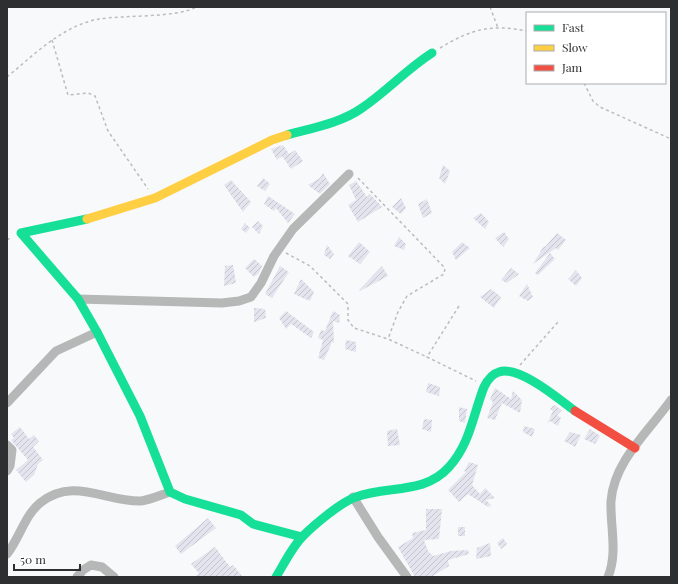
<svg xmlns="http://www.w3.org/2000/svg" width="678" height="584" font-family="'Playfair Display',serif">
	<defs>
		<pattern id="building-hatch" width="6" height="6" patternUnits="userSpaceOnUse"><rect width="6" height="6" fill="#e4e4ee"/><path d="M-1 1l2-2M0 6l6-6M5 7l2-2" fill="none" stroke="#c4c4cc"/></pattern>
	</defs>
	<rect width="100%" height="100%" fill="#f7f9fb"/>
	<!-- building -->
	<path fill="url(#building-hatch)" d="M283,145L289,154L295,150L303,161L291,169L282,156L277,160L271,149Z
		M443,165L450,171L445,184L439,178Z
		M323,173L330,184L320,194L308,185L320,178Z
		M263,178L270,184L265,191L257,186Z
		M231,180L251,202L243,212L224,185Z
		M356,181L367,197L370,194L382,207L358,222L348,205L356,200L349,185Z
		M268,196L295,214L288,223L276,208L274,211L264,204Z
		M401,198L406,208L401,214L392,207Z
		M427,199L432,213L423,218L418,204Z
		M481,213L489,222L485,229L473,218Z
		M258,221L263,226L259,234L252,227Z
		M245,223L250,228L246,233L241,229Z
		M504,232L509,239L503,247L495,238Z
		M557,233L566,240L558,250L556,248L533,264L544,246L545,247Z
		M399,237L406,244L404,250L394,246Z
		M359,242L370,252L360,264L348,256Z
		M462,242L470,248L456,260L452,252Z
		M327,245L334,254L330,259L324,255Z
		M550,253L555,259L538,275L535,273Z
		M254,259L262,266L259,273L254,277L245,268Z
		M233,265L236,283L224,286L225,266Z
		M280,266L289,272L272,298L265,294Z
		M382,266L388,276L360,291L359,290Z
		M511,268L519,274L507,283L501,280Z
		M576,270L582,278L576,286L568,279Z
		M301,279L314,292L310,301L294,294Z
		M527,284L533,297L528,301L519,296Z
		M491,289L501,297L494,308L480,297Z
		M254,308L265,309L266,318L254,322Z
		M286,311L314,332L311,338L291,324L286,329L279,318Z
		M333,311L340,315L339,323L333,321L334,343L332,342L324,360L318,358L323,340L318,338L321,330L325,331Z
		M346,340L356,342V352L345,349Z
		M428,383L440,387L439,396L426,392Z
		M495,388L511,399L513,391L522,400L520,413L502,403L495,420L487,418L493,402L490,399Z
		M554,405L562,410L557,415L561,418L558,426L550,421L547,424L553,411L550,409Z
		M459,407L467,409L465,423L459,421Z
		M424,419L432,420L431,432L422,429Z
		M524,426L535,429L532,437L523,432Z
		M20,427L29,439L34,435L39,441L33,447L43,460L38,464L34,475L26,482L16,470L28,460L11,440L14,438L11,434Z
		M397,429L400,445L388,446L387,431Z
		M590,429L600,436L595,444L584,439Z
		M570,432L581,435L575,447L564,441Z
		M469,462L478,465L472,485L480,494L485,488L495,498L486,500L491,505L488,507L468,494L459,502L448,490L466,472L464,471Z
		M426,509H442L439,539L424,540L428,551L433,556L451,551L468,550L469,554L448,560L449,566L431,577H415L398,547L413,538L412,533L426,530Z
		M208,518L216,528L181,554L175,546Z
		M458,527H465V536H458Z
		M503,538L507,544L501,549L497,543Z
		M490,543L491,556L476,559L477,548Z
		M215,547L230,567L233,565L243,577H195L199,573L191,564Z"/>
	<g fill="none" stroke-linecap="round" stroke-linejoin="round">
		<!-- path -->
		<path stroke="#bbbcbd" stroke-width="1.5" stroke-dasharray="3 3" stroke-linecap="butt" d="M490,7L498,28
			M52,40L68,95L88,93L95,96L108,131L148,189
			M440,48C471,29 491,24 527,31
			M7,77C35,54 62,26 99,19C124,15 177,18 196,7
			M584,83L593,101L600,107L671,139
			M358,178L445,268L444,274L407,296L398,312L388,339
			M7,240L12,237
			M286,253L310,266L348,304V320L354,328L388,339L427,357
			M459,306L427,357L476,381
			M520,365L558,322"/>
		<!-- street -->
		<path stroke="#b6b7b7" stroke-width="9" d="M78,299L222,303L239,301L251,297L261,283L274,256L293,229L349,174
			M7,403L56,351L97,332
			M7,445L12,450L10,466L7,471
			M353,497L378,537L407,577
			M7,554C19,539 25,515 40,503C73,476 106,502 141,501C150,500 161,495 170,492
			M77,577L83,570L91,565L102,567L114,577
			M608,577C618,553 610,526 611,501C614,461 649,431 671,400"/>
		<!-- fast -->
		<path stroke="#16e098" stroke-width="9" d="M287,135C312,128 341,123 362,108C387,91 407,69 432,53
			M87,219L21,233L78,299L97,332L140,416L170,492L185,499L241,515L253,524L302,537
			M276,577C284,564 292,547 303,536C314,525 341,502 356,497C388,485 424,495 449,467C470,444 473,415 484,387C487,381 491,374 499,372C519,365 559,399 575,411"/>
		<!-- slow -->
		<path stroke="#ffcf43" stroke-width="9" d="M87,219L155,198L272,140L287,135"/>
		<!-- jam -->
		<path stroke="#f24e42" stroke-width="9" d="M575,411L635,448"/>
	</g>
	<!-- border -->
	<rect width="678" height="584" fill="none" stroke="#2e2f30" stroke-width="16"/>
	<!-- legend -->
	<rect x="526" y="12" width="140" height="72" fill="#ffffff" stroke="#abacac"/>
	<rect x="534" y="25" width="20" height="6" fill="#16e098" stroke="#abacac"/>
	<text x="562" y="32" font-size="12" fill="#2e2f30">Fast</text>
	<rect x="534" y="45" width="20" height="6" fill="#ffcf43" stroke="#abacac"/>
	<text x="562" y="52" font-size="12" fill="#2e2f30">Slow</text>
	<rect x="534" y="65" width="20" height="6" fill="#f24e42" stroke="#abacac"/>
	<text x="562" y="72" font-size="12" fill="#2e2f30">Jam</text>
	<!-- scale -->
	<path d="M14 564v6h66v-6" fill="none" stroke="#2e2f30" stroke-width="2"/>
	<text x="20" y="564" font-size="12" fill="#2e2f30" stroke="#ffffff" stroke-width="3" paint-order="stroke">50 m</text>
</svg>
